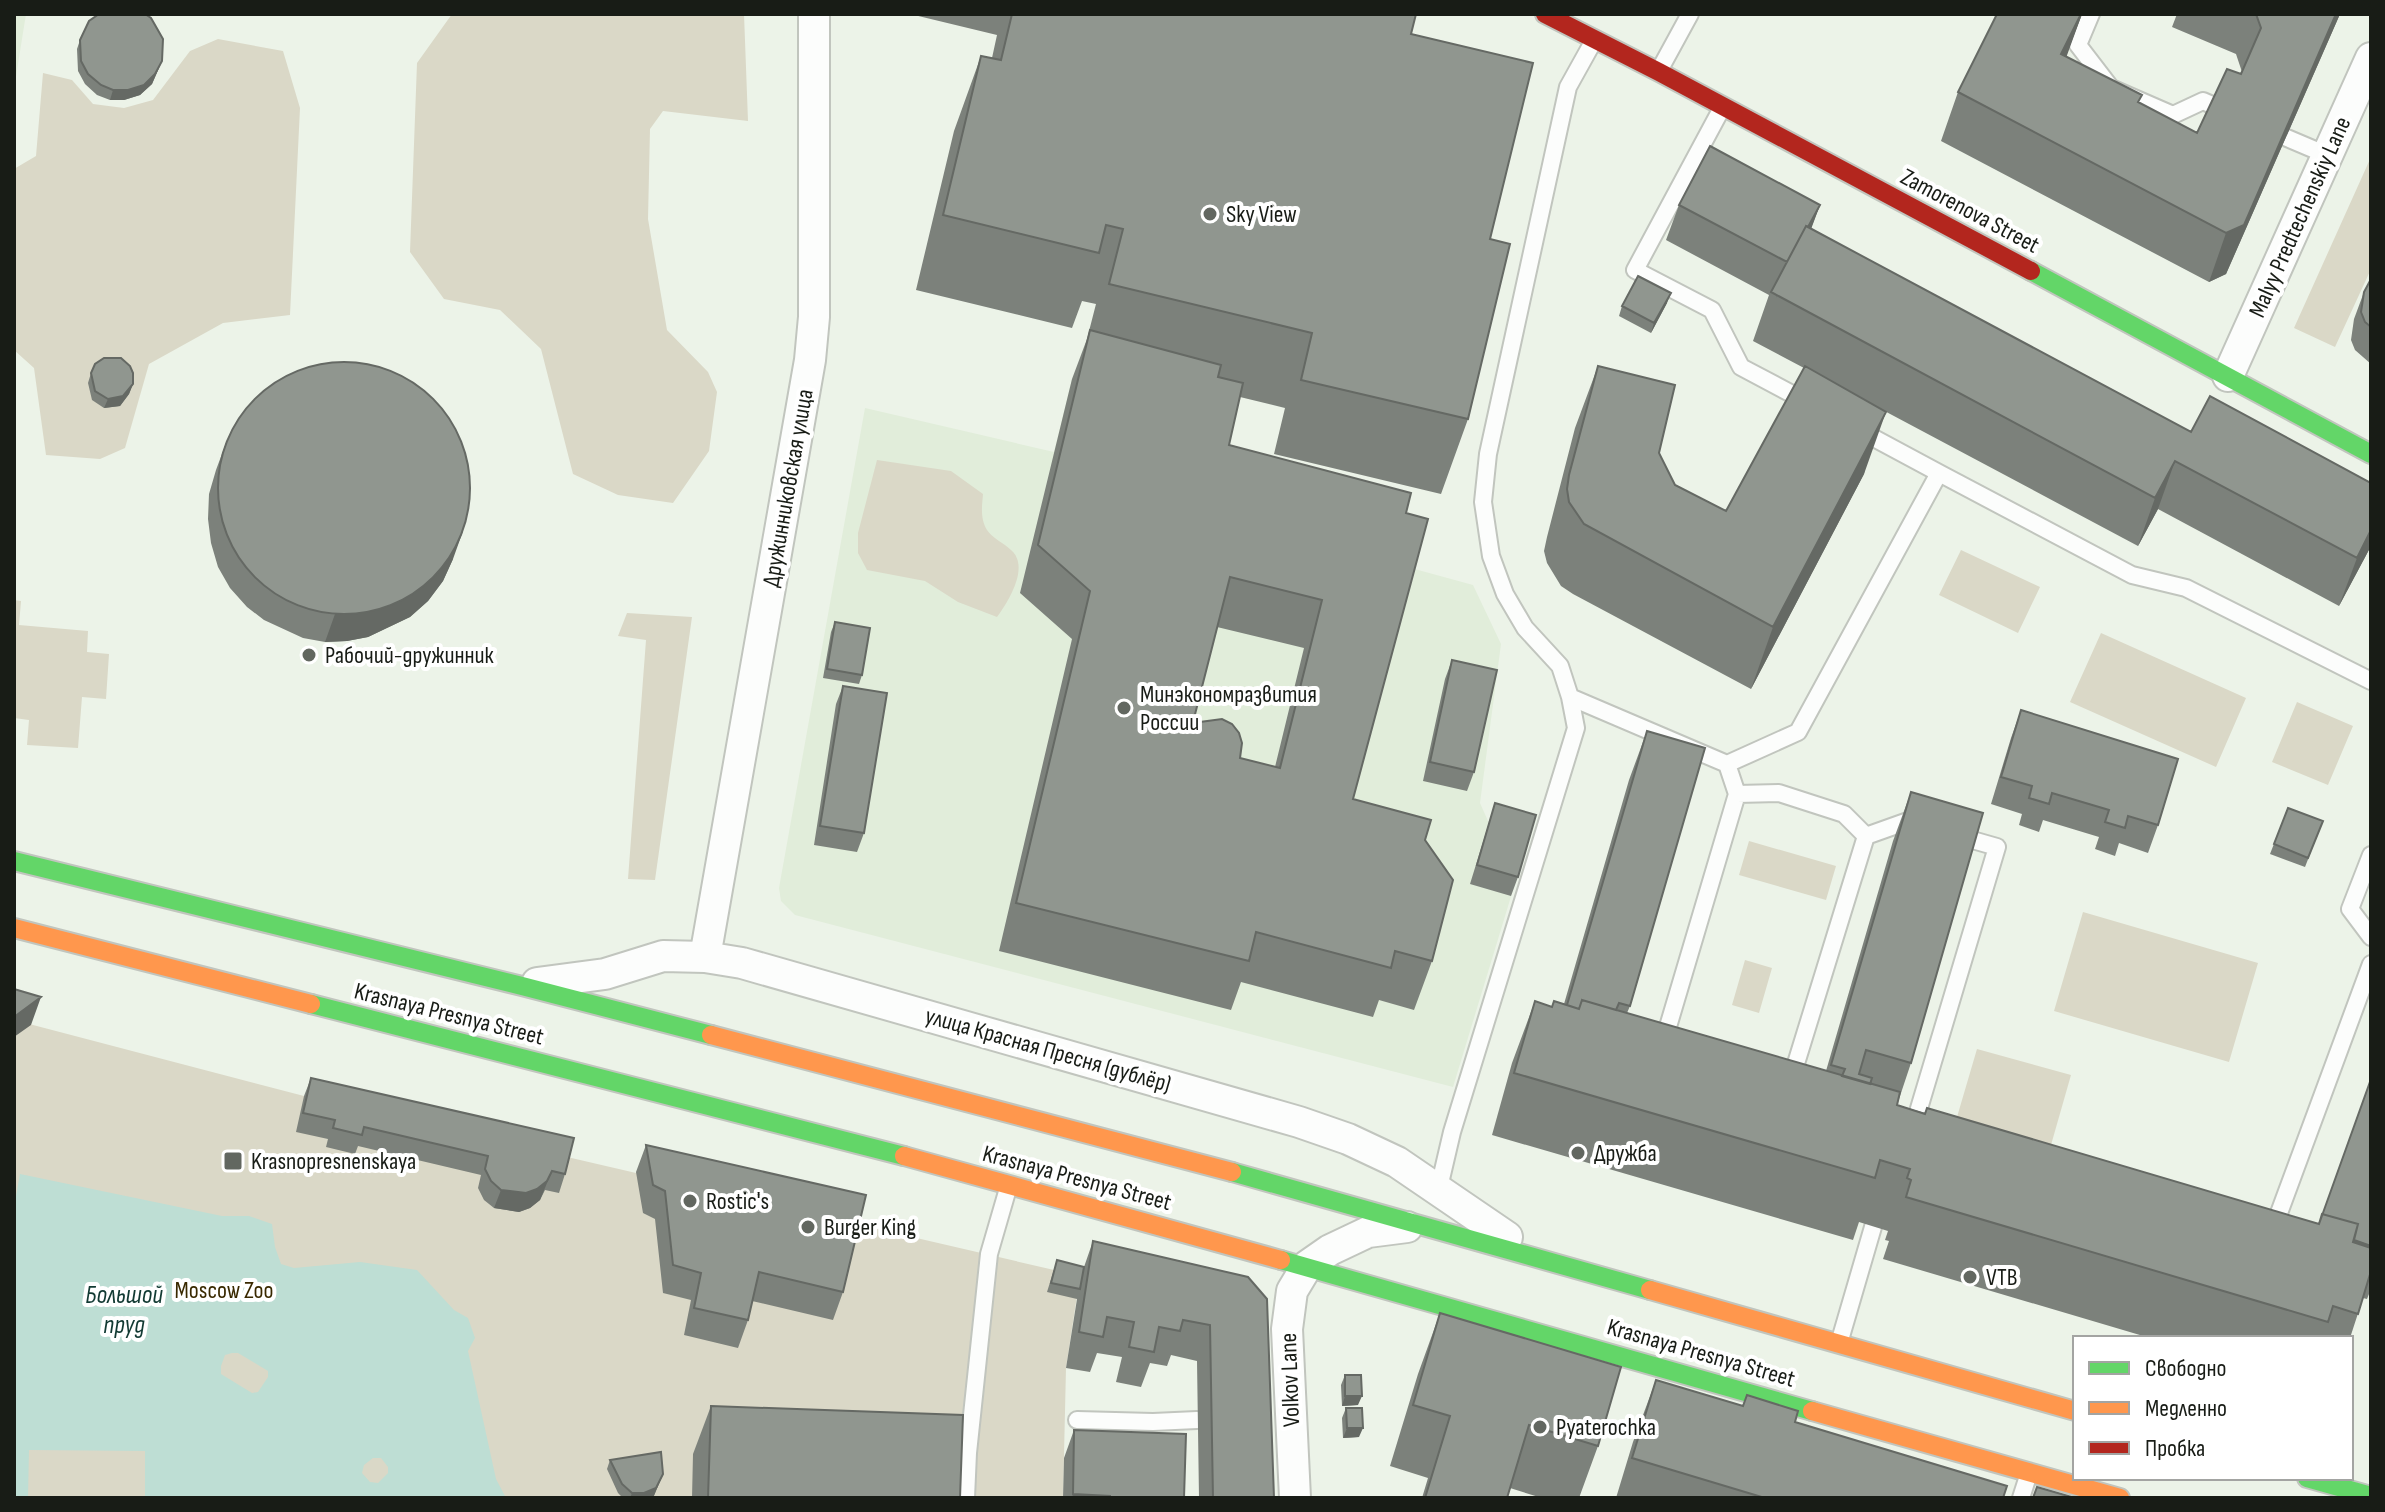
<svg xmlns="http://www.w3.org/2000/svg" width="2385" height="1512" font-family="'Sofia Sans Condensed',sans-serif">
	<rect width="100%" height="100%" fill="#ecf3e8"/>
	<!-- built -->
	<path fill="#e1edda" d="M14,14H26L14,89Z
		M1072,379L1203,414L1211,493L1389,562L1473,585L1501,644L1480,803L1488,821L1530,834L1453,1087L795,915L781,901L779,888L865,408L1054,452Z"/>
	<!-- green -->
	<path fill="#dad8c7" d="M452,14H744L748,121L663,111L650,129L648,219L667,330L708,372L717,392L709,451L673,503L618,495L573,474L541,349L500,310L444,299L410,252L417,63Z
		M218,39L283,51L300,108L290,315L223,323L149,364L125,448L100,459L46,455L34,368L14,350V169L36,156L43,73L72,80L93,104L124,108L153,100L190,51Z
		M2371,157V269L2335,347L2294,328Z
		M877,460L951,471L983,494C982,506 980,519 987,530C992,538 1004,543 1011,550C1030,566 1009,601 997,617L958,602L925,581L867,570L858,553V533Z
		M1961,550L2040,587L2018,633L1939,595Z
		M14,600L21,601L19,625L88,631L87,652L109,654L106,699L82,697L78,748L27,745L29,720L14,718Z
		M627,613L692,617L655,880L628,879L646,640L618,636Z
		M2101,633L2246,698L2216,767L2070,702Z
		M2297,702L2353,726L2328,785L2272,762Z
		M1749,841L1836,866L1826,900L1739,875Z
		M2083,912L2258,963L2229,1062L2054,1011Z
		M1745,960L1772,968L1759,1013L1732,1005Z
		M14,1020L304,1096L1080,1276L1066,1368L1063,1498H14Z
		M1977,1049L2071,1075L2051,1145L1957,1117Z"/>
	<!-- water -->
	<path fill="#beded4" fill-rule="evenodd" d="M20,1174L222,1216H249L272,1224L275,1247L281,1264L294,1268L360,1262L417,1270L454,1310L468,1318L475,1338L468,1351L496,1479L506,1498H145V1451L29,1450L28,1498H14V1207ZM232,1353H238L268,1371V1377L258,1392L252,1393L221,1374V1366L225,1355ZM373,1458H381L388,1467V1473L378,1483L370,1482L362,1473L364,1465Z"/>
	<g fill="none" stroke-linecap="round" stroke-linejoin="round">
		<defs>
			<path id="lane" d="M2091,14L2078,45L2111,88L2173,115L2203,101L2228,112
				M1660,69L1690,14
				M1723,106L1635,270L1712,310L1741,367L1809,403
				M2287,138L2327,155
				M1939,473L2132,575L2186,588L2371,681
				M1570,697L1727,764L1737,794L1662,1047
				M1727,764L1798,732L1939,473L1857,429
				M1737,794L1779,793L1844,814L1866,836
				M2371,855L2350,909L2371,937
				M1790,1083L1866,836L1908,821L1917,824
				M1912,1132L1997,847L1955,835
				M1438,1192L1452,1132L1576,728L1570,697L1560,666L1525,628L1505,594L1491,556L1483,502L1488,454L1568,87L1593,42
				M2272,1232L2371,964
				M1840,1340L1873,1227
				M1077,1420L1153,1422L1197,1420
				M966,1498L968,1453L989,1254L1009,1185
				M2021,1498L2029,1473"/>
			<path id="street" d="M2228,376L2371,58
				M705,957L810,360L814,317V14
				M537,983L605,974L663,956L705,957L742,963L1299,1122L1348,1139L1397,1162L1507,1237
				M1295,1498L1287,1329L1292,1291L1307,1266L1330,1250L1368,1232L1407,1227"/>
			<path id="fast" d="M2031,271L2371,454
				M14,861L522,986L711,1035
				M311,1004L904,1156
				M1232,1172L1650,1290
				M1281,1260L1812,1411
				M2307,1478L2371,1496"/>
			<path id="slow" d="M14,928L311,1004
				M711,1035L1232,1172
				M904,1156L1281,1260
				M1650,1290L2075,1411
				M1812,1411L2120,1498"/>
			<path id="jam" d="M1545,14L1659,72L2031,271"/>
		</defs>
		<!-- lane casing -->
		<use href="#lane" stroke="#c1c5be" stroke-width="20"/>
		<!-- street casing -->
		<use href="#street" stroke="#c1c5be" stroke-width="34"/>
		<!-- fast casing -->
		<use href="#fast" stroke="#c1c5be" stroke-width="22"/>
		<!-- slow casing -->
		<use href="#slow" stroke="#c1c5be" stroke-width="22"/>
		<!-- jam casing -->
		<use href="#jam" stroke="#c1c5be" stroke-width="22"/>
		<!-- lane -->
		<use href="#lane" stroke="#fcfdfc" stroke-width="16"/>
		<!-- street -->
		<use href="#street" stroke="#fcfdfc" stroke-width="30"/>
		<!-- fast -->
		<use href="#fast" stroke="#63d668" stroke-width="18"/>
		<!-- slow -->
		<use href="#slow" stroke="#ff974d" stroke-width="18"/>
		<!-- jam -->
		<use href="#jam" stroke="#b3261e" stroke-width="18"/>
	</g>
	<!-- wall -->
	<path fill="#7c817b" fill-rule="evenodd" d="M910,14H1416L1411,34L1490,239L1468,419L1441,494L1274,454L1285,408L1240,397L1229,445L1406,513L1353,799L1425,840L1432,961L1414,1010L1379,1000L1373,1017L1241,982L1231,1010L999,951L1072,639L1020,593L1072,379L1087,339L1096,304L1082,301L1072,328L916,290L954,131L981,56L992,58L997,35ZM1217,627L1304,648L1275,767L1240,758L1191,730Z
		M2082,14L2066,56L2139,103L2197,133L2242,72L2236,54L2172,27L2177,14H2340L2226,274L2209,282L1941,141L1958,92Z
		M80,40L162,61L152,84L140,95L124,100H110L97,95L85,84L78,71L77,49Z
		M1679,205H1820L1811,228L2371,546L2339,606L2158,509L2138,546L1877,407L1864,474L1751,689L1573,594L1561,586L1547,563L1544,551L1547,537L1575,428L1598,366L1659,453L1675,485L1726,511L1804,368L1753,341L1769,295L1666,240Z
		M2371,279V364L2355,350L2351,340L2354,319L2364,292Z
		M1667,303L1651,333L1619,316L1622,306Z
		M91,373L133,384L129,394L120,406L104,408L92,400L88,383Z
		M226,443L453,559L443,581L428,601L410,617L368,637L347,641L325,642L303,638L264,620L247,607L230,588L218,567L211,543L208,519L209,494L216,470Z
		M835,622L862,675L859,684L823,678L831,632Z
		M1452,660L1474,772L1467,791L1423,781L1445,679Z
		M843,686L864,833L857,852L814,845L836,704Z
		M2021,710L2158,825L2148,853L2119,843L2115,856L2095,849L2099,837L2043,820L2039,832L2019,825L2022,814L1991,804L2011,738Z
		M1647,731L1630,1006L1627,1013L1826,1071L1893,841L1911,792V1063L1897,1105L2319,1224L2371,1079V1289L2367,1299L2363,1298L2350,1338H2150L1883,1259L1889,1241L1885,1240L1888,1231L1859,1222L1853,1240L1492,1135L1512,1063L1535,1001L1552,1007L1564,1004L1629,780Z
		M1495,803L1518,877L1511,896L1470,884Z
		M2288,808L2323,821L2305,867L2270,854Z
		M311,1078L565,1174L559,1193L545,1190L540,1200L530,1208L519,1212L494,1208L484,1200L478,1188L481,1175L358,1146L355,1154L326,1147L328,1139L296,1132L304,1096Z
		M646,1145L843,1292L833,1320L752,1301L748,1320L738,1348L684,1335L691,1300L663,1293L655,1219L643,1213L636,1172Z
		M1093,1241L1248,1277L1274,1498H1199L1197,1361L1171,1355L1167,1366L1150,1363L1141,1387L1116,1382L1122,1357L1097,1353L1090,1372L1066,1368L1077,1299L1047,1292L1057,1260L1084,1267Z
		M1440,1313L1598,1446L1579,1498H1542L1510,1488L1507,1498H1422L1428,1478L1390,1466L1418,1374Z
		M1345,1375L1358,1405L1342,1406L1341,1385Z
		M1656,1380L1743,1406L1747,1395L1795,1422L2003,1498H1616L1633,1442Z
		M711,1406L960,1498H692L693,1454Z
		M1346,1408L1359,1437L1343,1438L1342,1418Z
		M1074,1430L1184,1498H1063L1064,1458Z
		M610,1460L663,1474L653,1498H623L618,1493L607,1469Z"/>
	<!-- shaded-wall -->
	<path fill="#656964" d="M2082,14L2066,58L2061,54Z
		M2336,14H2340L2226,274L2209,282L2226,233Z
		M162,61L152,84L140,95L124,100H110L113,90Z
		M1820,205L1807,240L1776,298L1789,263Z
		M1671,293L1667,303L1651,333L1654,323Z
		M133,384L129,394L120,406L104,408L108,399Z
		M1886,412L1864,474L1751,689L1773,627Z
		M2175,461L2158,509L2138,546L2155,498Z
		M2371,530V546L2339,606L2357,558Z
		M463,531L453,559L443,581L428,601L410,617L368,637L347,641L325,642L335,614Z
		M41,997L31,1025L14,1037V1017Z
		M552,1171L540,1200L530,1208L519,1212L494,1208L501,1190Z
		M1345,1396H1362L1358,1405L1342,1406Z
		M1347,1428H1363L1359,1437L1343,1438Z
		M663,1474L653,1498H630L632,1493Z
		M1073,1494L1110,1496L1109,1498H1072Z"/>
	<!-- building -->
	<path fill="#90968f" stroke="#656964" stroke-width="2" fill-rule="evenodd" d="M99,14H145L151,18L163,39L162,61L155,74L144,85L128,90H113L101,85L88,74L81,61L80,40L89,21Z
		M1012,14H1416L1411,34L1533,63L1490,239L1510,244L1468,419L1301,380L1312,333L1109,284L1123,229L1106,225L1099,253L943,215L981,56L1001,60Z
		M1997,14H2081L2061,54L2142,95L2138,102L2197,133L2227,69L2241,74L2261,28L2256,14H2336L2244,225L2226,233L1958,92Z
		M1710,146L1820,205L1808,227L1806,226L1787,262L1679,205Z
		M1806,226L2191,432L2210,396L2371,483V530L2357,558L2175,461L2155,498L1771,292Z
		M1638,276L1671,293L1654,323L1622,306Z
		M2371,279V327L2365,322L2361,312L2364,292Z
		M1090,330L1221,365L1218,377L1243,383L1229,445L1411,493L1406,513L1428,519L1353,799L1431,820L1425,840L1453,880L1432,961L1395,951L1391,968L1256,932L1249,961L1016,903L1090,591L1038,545ZM1230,577L1322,600L1280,768L1240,758L1242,743L1239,733L1232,724L1222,719L1200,722L1191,730Z
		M104,358H121L130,366L133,373V384L123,396L108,399L95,391L91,373L95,364Z
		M218 488a126 126 0 1 1 252 0a126 126 0 1 1-252 0Z
		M1598,366L1675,385L1659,453L1675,485L1726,511L1805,366L1886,412L1773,627L1584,524L1569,502L1567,489L1569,475Z
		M835,622L870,628L862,675L827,669Z
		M1452,660L1497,670L1474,772L1430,762Z
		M843,686L887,693L864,833L820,826Z
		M2021,710L2178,759L2158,825L2128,816L2125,828L2105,822L2109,810L2052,793L2049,804L2029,798L2032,786L2001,777Z
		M1647,731L1705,748L1630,1006L1619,1003L1616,1010L1582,1000L1579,1009L1567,1005Z
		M1911,792L1983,813L1911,1063L1866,1050L1859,1074L1872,1078L1870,1084L1842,1076L1845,1069L1831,1065Z
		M1495,803L1536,815L1518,877L1477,865Z
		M2288,808L2323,821L2308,858L2274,844Z
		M14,989L41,997L14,1017Z
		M1582,1000L1900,1092L1897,1105L1925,1114L1927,1108L2319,1224L2322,1214L2358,1224L2353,1242L2371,1248V1271L2358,1314L2333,1306L2328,1322L1906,1197L1911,1180L1907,1178L1910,1169L1880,1160L1875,1178L1514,1073L1535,1001L1552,1007L1554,1001L1579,1009Z
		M311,1078L574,1138L565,1174L552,1171L547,1181L537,1189L526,1193L501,1190L491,1181L485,1169L488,1156L364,1127L362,1135L333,1128L335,1120L303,1113Z
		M2371,1079V1246L2354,1240L2358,1224L2322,1214L2319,1224Z
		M646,1145L866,1195L843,1292L759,1272L748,1320L694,1308L701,1273L673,1265L665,1191L653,1185Z
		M1093,1241L1248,1277L1267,1299L1274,1498H1213L1210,1325L1183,1320L1180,1331L1159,1327L1154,1352L1129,1347L1134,1322L1107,1317L1103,1337L1079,1332Z
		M1057,1260L1084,1267L1080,1289L1051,1283Z
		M1440,1313L1621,1367L1598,1446L1529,1425L1507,1498H1425L1450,1416L1413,1405Z
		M1345,1375H1361L1362,1396H1345Z
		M1656,1380L1743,1406L1747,1395L1798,1411L1795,1422L2007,1486L2003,1498H1765L1632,1458Z
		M711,1406L963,1415L960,1498H708Z
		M1346,1408H1362L1363,1428H1347Z
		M1074,1430L1186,1434L1184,1498H1110V1496L1073,1494Z
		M661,1452L663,1474L656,1488L644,1493H632L622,1484L610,1460Z
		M2037,1487L2075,1498H2033Z"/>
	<!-- markers -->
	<g fill="#626760" stroke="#fff" stroke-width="3">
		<circle cx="1210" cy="214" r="8"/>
		<circle cx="309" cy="655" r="8"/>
		<circle cx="1124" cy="708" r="8"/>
		<circle cx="1578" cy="1153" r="8"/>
		<rect x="223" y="1151" width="20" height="20" rx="4"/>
		<circle cx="690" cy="1201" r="8"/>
		<circle cx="808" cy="1227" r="8"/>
		<circle cx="1970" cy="1277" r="8"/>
		<circle cx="1540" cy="1427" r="8"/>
	</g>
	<g text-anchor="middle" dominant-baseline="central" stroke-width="8" stroke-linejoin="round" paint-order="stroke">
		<!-- street labels -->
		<g font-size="24" fill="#181c16" stroke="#fff">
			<text transform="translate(1970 211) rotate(28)">Zamorenova Street</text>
			<text transform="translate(2300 217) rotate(-66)">Malyy Predtechenskiy Lane</text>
			<text transform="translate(788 488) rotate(-80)">Дружинниковская улица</text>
			<text transform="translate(449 1014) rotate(14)">Krasnaya Presnya Street</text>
			<text transform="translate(1048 1050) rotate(16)">улица Красная Пресня (дублёр)</text>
			<text transform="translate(1077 1178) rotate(15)">Krasnaya Presnya Street</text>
			<text transform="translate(1701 1353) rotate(16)">Krasnaya Presnya Street</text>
			<text transform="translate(1290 1380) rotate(-92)">Volkov Lane</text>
		</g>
		<!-- poi labels -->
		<g font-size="24" fill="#181c16" stroke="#fff" text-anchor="start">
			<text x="1226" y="214">Sky View</text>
			<text x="325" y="655">Рабочий-дружинник</text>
			<text x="1140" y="694">Минэкономразвития<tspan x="1140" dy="28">России</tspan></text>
			<text x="1594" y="1153">Дружба</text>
			<text x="251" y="1161">Krasnopresnenskaya</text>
			<text x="706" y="1201">Rostic's</text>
			<text x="824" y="1227">Burger King</text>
			<text x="1986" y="1277">VTB</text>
			<text x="1556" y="1427">Pyaterochka</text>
		</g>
		<!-- park labels -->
		<g font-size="24" fill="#392900" stroke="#fff">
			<text x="224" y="1290">Moscow Zoo</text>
		</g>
		<!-- water labels -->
		<g font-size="26" font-style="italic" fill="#123a33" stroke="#fff">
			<text x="124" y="1295">Большой<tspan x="124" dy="30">пруд</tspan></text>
		</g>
	</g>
	<!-- border -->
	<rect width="2385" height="1512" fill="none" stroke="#181c16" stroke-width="32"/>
	<!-- legend -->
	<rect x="2073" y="1336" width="280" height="144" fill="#ffffff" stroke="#a3a4a2" stroke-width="2"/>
	<rect x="2089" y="1362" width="40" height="12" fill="#63d668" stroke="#a3a4a2" stroke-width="2"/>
	<text x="2145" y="1376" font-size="24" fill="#181c16">Свободно</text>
	<rect x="2089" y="1402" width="40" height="12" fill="#ff974d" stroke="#a3a4a2" stroke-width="2"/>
	<text x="2145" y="1416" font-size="24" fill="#181c16">Медленно</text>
	<rect x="2089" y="1442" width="40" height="12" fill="#b3261e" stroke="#a3a4a2" stroke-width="2"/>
	<text x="2145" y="1456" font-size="24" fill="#181c16">Пробка</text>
</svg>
